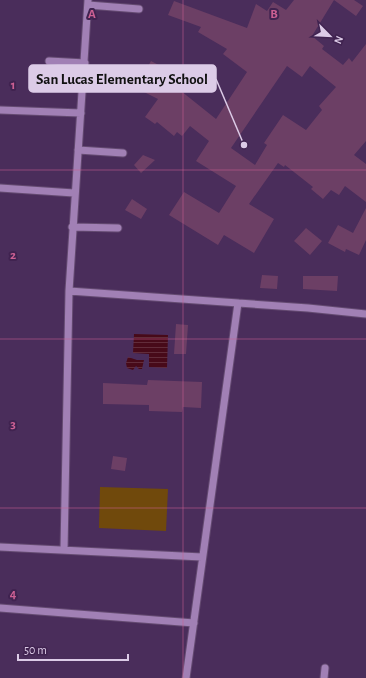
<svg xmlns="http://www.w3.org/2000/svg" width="366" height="678" font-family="'Alegreya Sans',sans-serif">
	<defs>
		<pattern id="water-rules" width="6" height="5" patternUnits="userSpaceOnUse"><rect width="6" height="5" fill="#470a19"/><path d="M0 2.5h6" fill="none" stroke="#612c3a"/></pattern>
	</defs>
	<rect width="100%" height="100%" fill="#4a2d5b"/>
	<!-- green -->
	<path fill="#70490c" d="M100,487L168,489L166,531L99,528Z"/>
	<!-- water -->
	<path fill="url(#water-rules)" d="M134,334L168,335L167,368L149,367V354L133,353Z
		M128,357L137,360H144L142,369H139L136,366L133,370L127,368L126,363Z"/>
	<!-- building -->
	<path fill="#6c3f65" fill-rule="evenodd" d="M294,0H354L363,6L356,16L334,0L312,36L324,46L322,49L343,65L349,58L352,62L366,44V141L354,155L366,164V202L345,186L339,195L331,190L323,199L311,189L313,187L285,165L284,167L278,163L249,204L274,219L254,253L224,235L218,245L169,215L184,192L219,213L236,186L196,161L209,141L190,126L182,136L177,132L174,136L157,122L155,124L145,117L158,99L136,88L151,61L172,72L173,70L188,81L181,91L216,119L247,72L223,54L227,49L198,32L201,27L168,15L174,1L247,28L256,4L267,11L273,2L286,10ZM287,66L302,77L310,66L336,87L319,106L322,110L306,130L283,115L264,143L267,145L255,165L231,148Z
		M143,155L155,160L141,173L134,165Z
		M132,199L147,209L141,219L125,210Z
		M366,208V240L359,255L346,249L345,252L328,243L338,225L353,233Z
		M306,228L322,241L310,255L294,241Z
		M262,275L278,276L277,289L260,288Z
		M303,276H338L337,291L303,289Z
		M176,324L188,325L186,354H174Z
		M148,380L202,382L201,408L183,407L182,412L149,411V405L103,404V383L147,385Z
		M113,456L127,458L125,471L111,469Z"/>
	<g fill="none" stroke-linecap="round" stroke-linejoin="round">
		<defs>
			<path id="minor" d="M88,5L139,9
				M49,61L85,63
				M84,81H132
				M0,110L81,113
				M78,150L123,153
				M0,188L74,193
				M72,227L118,228
				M69,291L308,308L366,314
				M0,547L202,557
				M64,550L69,291L88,0
				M0,608L194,623
				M186,678L238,303
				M324,678L325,668"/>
		</defs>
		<!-- minor casing -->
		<use href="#minor" stroke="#644a71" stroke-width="9"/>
		<!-- minor -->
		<use href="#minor" stroke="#a180b5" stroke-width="7"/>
	</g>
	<!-- grid -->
	<path fill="none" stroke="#cc6093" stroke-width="1" stroke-opacity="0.55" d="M183,0V678M0,170H366M0,339H366M0,508H366"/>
	<g font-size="13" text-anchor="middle" font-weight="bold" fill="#cc6093" stroke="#402350" stroke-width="4" stroke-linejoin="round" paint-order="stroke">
		<text x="92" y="18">A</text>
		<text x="274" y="18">B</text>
		<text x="13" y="89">1</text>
		<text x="13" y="259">2</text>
		<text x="13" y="428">3</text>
		<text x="13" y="598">4</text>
	</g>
	<!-- callouts -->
	<path fill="none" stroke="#dccbe7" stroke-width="1.5" d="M244 145L216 79"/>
	<circle fill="#dccbe7" stroke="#402350" stroke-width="1.5" cx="244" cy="145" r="4"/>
	<rect fill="#dccbe7" stroke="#dccbe7" stroke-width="1.5" x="29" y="65" width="187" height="27" rx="4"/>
	<g font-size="15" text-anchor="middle" font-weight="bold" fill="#111">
		<text x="122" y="84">San Lucas Elementary School</text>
	</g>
	<!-- north arrow -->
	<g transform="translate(330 36) rotate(114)" stroke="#402350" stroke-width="3" paint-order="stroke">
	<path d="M0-3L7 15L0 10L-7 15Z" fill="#dccbe7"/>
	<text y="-6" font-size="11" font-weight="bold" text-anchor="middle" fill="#dccbe7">N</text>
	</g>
	<!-- scale -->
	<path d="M18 654v6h110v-6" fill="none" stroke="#dccbe7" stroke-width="2"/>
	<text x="24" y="654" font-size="12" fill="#dccbe7" stroke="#402350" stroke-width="3" paint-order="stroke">50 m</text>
</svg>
